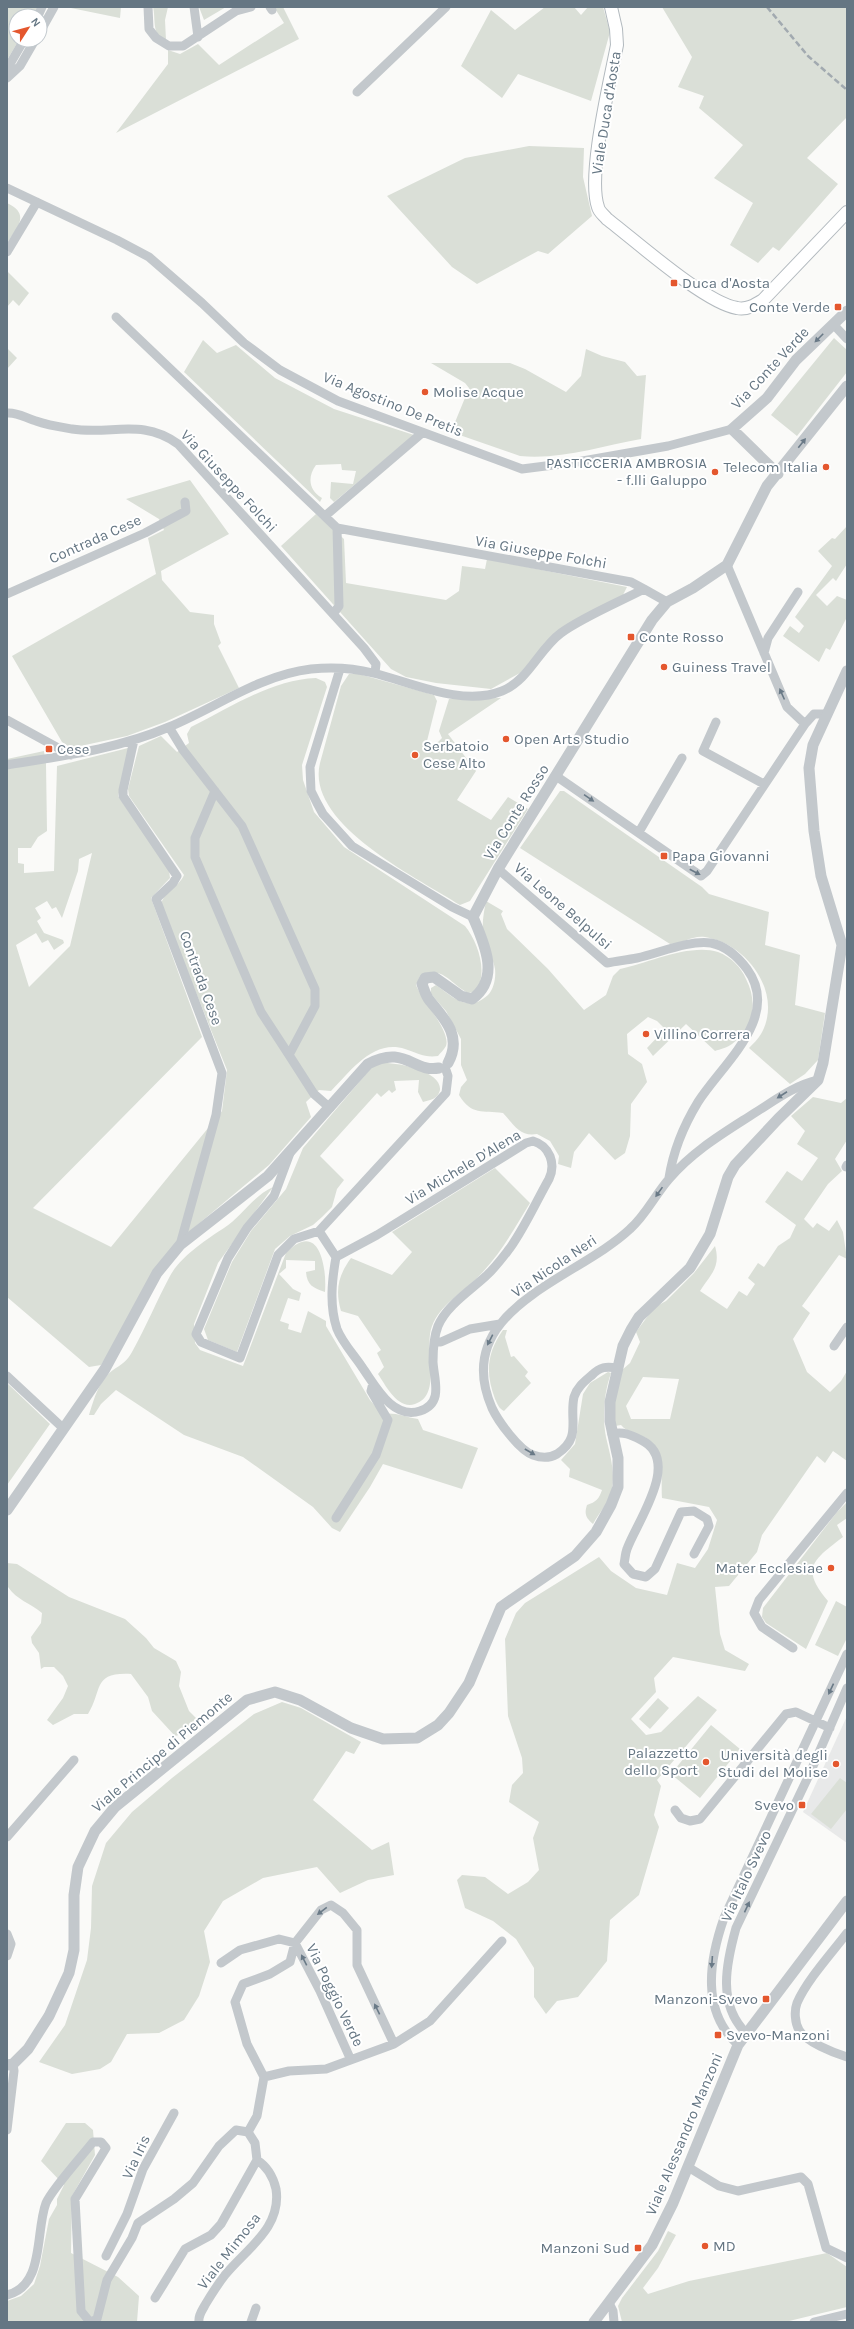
<svg xmlns="http://www.w3.org/2000/svg" width="854" height="2329" font-family="Karla,sans-serif">
	<rect width="100%" height="100%" fill="#fafaf8"/>
	<!-- built -->
	<path fill="#e8e9e9" d="M847,1716V1843L803,1812Z"/>
	<!-- green -->
	<path fill="#dadfd7" fill-rule="evenodd" d="M7,7H38L34,16H16V40H19L7,60Z
		M66,7H121L120,18Z
		M153,7H168L165,20L166,40C151,36 156,18 153,7Z
		M199,7H226L204,20Z
		M274,7H283L299,39L116,133L168,64V50L180,54L198,44L219,65L284,23Z
		M545,7H574L581,15L588,7H603L610,32L591,101L518,74L502,98L461,66L491,10L515,30Z
		M662,7H847V117L807,158L838,184L779,251L773,247L758,263L730,245L753,203L714,178L743,145L699,108L704,96L678,87L692,57Z
		M529,146L584,148L583,177L592,216L548,254L538,251L477,284L452,267L387,196L465,158Z
		M7,203C31,214 17,228 7,243Z
		M7,271L29,293L19,306L13,300L7,307Z
		M834,338L847,350V372L797,436L771,415Z
		M203,340L217,353L236,345L275,378L334,409L414,435L334,502L330,498L331,482L353,484L356,471L342,470L341,464L316,465C307,477 309,491 322,498L320,502L184,372Z
		M7,348L17,358L7,369Z
		M586,349L602,356L625,362L637,376L646,375L641,439C602,446 560,460 520,456L451,432L469,388L465,383L431,363H510L525,369L566,392L581,376Z
		M190,480L229,534L161,571L162,580L190,612L214,615V624L221,643L218,646L239,688L165,722L127,736L71,748L62,742L12,656L156,574L148,538L164,530L159,519L126,499Z
		M316,514L344,539L346,583L446,600L459,591L462,566L485,569L487,559L627,587L623,595L559,630L520,673L491,689L436,683L406,677L391,669L281,546Z
		M847,526V564L836,581L833,578L816,595L827,606L837,596L847,600V617L830,650L826,648L819,662L783,636L790,626L799,633L804,626L795,617L832,566L818,551L832,538L835,539Z
		M349,674H359L434,695L437,701L427,741L432,748L442,738L439,731L449,699L501,698L448,734L476,771L457,800L491,820L508,797L528,809L470,901L460,905C418,878 305,824 320,763L341,686Z
		M316,678L325,682L327,687L302,765L303,780L314,812L344,847L465,926C478,942 489,974 475,992L468,993C449,983 443,965 420,976L416,985C422,1001 451,1031 446,1046C444,1050 440,1053 438,1056C425,1058 417,1053 405,1049C373,1039 351,1071 331,1091L319,1090L306,1102L311,1117L269,1165L190,1231L101,1365L89,1367L7,1297V759L44,751L46,764L47,831L38,837L31,848H18V863L24,864V873L54,871L57,766L132,747L118,796L169,870L170,878L151,898L202,1037L33,1208L111,1247L222,1111L227,1070L161,905C163,892 179,887 184,875L129,796L128,789L139,746L161,736L177,752L189,743L187,734L191,727C231,707 271,680 316,678ZM92,853L70,946L29,987L16,945L36,933L42,943L48,940L54,950L64,943L63,940L44,933L37,921L41,918L35,908L47,901L52,909L56,907L62,918L78,871L79,859Z
		M560,791H564L702,887L709,894L769,912L765,945L800,955L795,1005L825,1013L818,1060L805,1074L790,1084L749,1048C753,1044 758,1039 761,1034C784,994 747,943 705,937C692,935 682,944 670,944L520,848Z
		M486,901L503,911L501,914L507,929L548,969L584,1010L606,995L613,976L620,969C648,963 690,943 718,952C731,957 741,967 746,979C758,1002 754,1028 732,1044C727,1048 720,1049 715,1051L686,1024L653,1056L647,1048L665,1029L657,1021L648,1017L627,1034L628,1054L642,1064L647,1082L631,1104L630,1136L625,1153L615,1160L589,1133L574,1152L571,1168L558,1164L559,1156L550,1141L537,1134C520,1137 514,1125 503,1113C482,1110 472,1116 459,1095L461,1087L467,1080L461,1065V1039L446,1011L431,994V988L436,985C454,998 468,1013 488,995C494,989 496,977 495,969C493,956 485,944 483,931C482,922 484,911 486,901Z
		M382,1063C397,1062 442,1071 440,1090C438,1099 430,1100 423,1102L418,1092L419,1080L394,1081L396,1090L392,1093L389,1090L381,1097L377,1093L320,1156L344,1180L337,1189L332,1207L322,1217L313,1225L290,1236L275,1249L237,1352L208,1340L204,1329L232,1262L251,1231L286,1189L303,1148L372,1067Z
		M813,1097L841,1103L847,1098V1140L835,1159L842,1171L828,1184L804,1219L813,1228L817,1223L829,1231L837,1220L843,1232L847,1259L839,1255L802,1306L810,1313L793,1339L807,1372L830,1392L841,1381L847,1371V1461L833,1451L825,1463L817,1456L762,1535L757,1552L729,1586L715,1587L720,1634L725,1650L749,1664L745,1671L673,1657L654,1678L656,1692L631,1719L646,1735L661,1732L698,1696L717,1710L657,1780L661,1786L654,1815L659,1827L639,1895L610,1920L607,1961L578,1997L557,2001L546,2014L534,1997V1968L516,1939L493,1921L465,1908L457,1880L462,1875L485,1877L508,1894L528,1882L539,1870L533,1838L539,1822L509,1802L512,1785L523,1773L522,1758L508,1716L505,1639L516,1613L525,1603L599,1557L611,1571L636,1588L667,1595L677,1563L695,1568L708,1549L717,1520L709,1507L662,1498C661,1479 665,1448 646,1438C636,1433 628,1433 621,1425L615,1426L614,1397L622,1370L630,1363L640,1342L636,1332L650,1313L657,1306L666,1301L694,1273L715,1246C721,1267 711,1274 700,1291L727,1309L739,1291L747,1296L755,1284L748,1278L758,1263L764,1267L778,1246L790,1238L796,1225L765,1202L787,1171L802,1181L818,1158L797,1144L805,1131L791,1116ZM643,1377L679,1379L670,1419H631L626,1406Z
		M495,1168L530,1203C514,1229 500,1255 478,1277C462,1293 440,1305 432,1326C423,1350 443,1395 415,1404C398,1410 386,1386 378,1374L384,1367L377,1353L381,1350L358,1316L341,1311C335,1290 338,1276 351,1258L392,1275L412,1252L392,1232Z
		M273,1187L218,1263L194,1324L195,1343L200,1350L243,1366L286,1253C319,1219 327,1267 325,1292C313,1288 307,1285 306,1272L315,1270V1261L286,1260V1268L279,1274L293,1289L301,1293L299,1301L288,1298L280,1321L289,1324L288,1329L301,1333L308,1311L326,1321V1326L370,1400L382,1414C395,1412 405,1417 418,1419L423,1430L478,1448L462,1489L383,1464L370,1487L340,1532L332,1528L313,1507L243,1457L184,1435L116,1390L101,1404L94,1415H89C94,1399 99,1380 113,1370C121,1365 128,1360 132,1352C146,1327 157,1300 170,1276C180,1257 207,1239 224,1228C241,1217 253,1196 273,1187Z
		M503,1330H507L505,1337L511,1357L514,1356L528,1372L525,1376L531,1383L504,1411C499,1409 497,1403 495,1399C485,1372 487,1353 503,1330Z
		M608,1372L611,1373C604,1393 602,1416 606,1437C610,1455 615,1470 612,1489C610,1503 599,1512 593,1524C586,1518 584,1514 587,1505C596,1502 599,1499 602,1490L569,1477L570,1469L561,1460L575,1444L583,1394L590,1383Z
		M7,1383L50,1424L7,1485Z
		M847,1502V1518L837,1525L843,1537C813,1560 800,1568 828,1601L806,1649L766,1623L762,1617L763,1608L837,1512Z
		M7,1563L17,1564L69,1597L125,1619L146,1638L154,1648L176,1661L181,1672L179,1686L189,1711L198,1720L200,1726L195,1731L175,1736L152,1711L148,1697L131,1674C92,1672 103,1690 88,1714H74L53,1725L47,1720L63,1698L68,1686L63,1676L54,1667H44L41,1669L39,1653L32,1643L31,1637L41,1623L42,1613C30,1603 17,1600 8,1587Z
		M836,1601L847,1607V1638L838,1656L815,1645Z
		M658,1698L669,1708L650,1729L639,1719Z
		M282,1702L301,1708L361,1742L354,1754L346,1751L313,1800L372,1850L389,1842L394,1875L368,1880L340,1893L317,1867L263,1878L223,1901L204,1931L210,1962L199,1996L184,2020L159,2033L127,2034L111,2062L100,2069L72,2074L39,2062L65,2025L87,1960L91,1928L92,1886L106,1843L132,1812L172,1778L254,1714Z
		M711,1725L740,1749L700,1798L671,1774Z
		M840,1778L847,1783V1809L831,1829L811,1814Z
		M66,2123H85L93,2130L95,2155L72,2196L71,2253L118,2277L139,2296L137,2322H7V2301L21,2296L34,2284L40,2266L49,2219L57,2205V2199L64,2185L41,2161Z
		M668,2231L676,2235L658,2268L643,2288L648,2294L689,2281L827,2253L847,2267V2307L785,2322H622L618,2306L622,2298L658,2251Z"/>
	<g fill="none" stroke-linecap="round" stroke-linejoin="round">
		<defs>
			<path id="secondary" d="M611,7L616,29L617,45C610,82 587,175 598,207C599,212 604,215 607,219C636,241 705,303 737,308C747,310 755,305 763,300L847,212"/>
		</defs>
		<!-- secondary casing -->
		<use href="#secondary" stroke="#b3babf" stroke-width="14"/>
		<!-- minor -->
		<path stroke="#c3c8cc" stroke-width="9" d="M148,7L149,29L156,38L169,46H183L236,11L251,7
			M194,7L198,37
			M270,7L272,10
			M38,16L42,7
			M40,32L54,7
			M7,69L24,40
			M7,78L20,66L35,40
			M357,92L446,7
			M7,188L117,240L149,257L202,303L244,343L280,370L338,401L522,469L577,462L668,446L732,429
			M7,252L37,202
			M116,317L337,528L631,582L644,589
			M833,324L847,339
			M7,413C18,412 25,418 36,421C47,425 60,427 72,429C112,435 142,418 178,444L364,648L376,664L375,673
			M325,516L422,433
			M727,565L787,707L805,724
			M7,594L145,533L186,511L185,502
			M333,614L339,606L337,528
			M764,653L768,638L798,592
			M340,669L310,767L311,791L317,803L323,814L352,846L452,907L473,917
			M7,720L71,755
			M716,722L703,751L764,784
			M169,727L183,750L242,826L315,989V1006L289,1055L314,1094L330,1108
			M134,740L123,790V796L177,876L173,883L156,899L222,1073L216,1115L180,1245
			M7,765C62,756 118,749 169,727C215,708 260,675 311,669C331,667 353,668 373,673C411,682 462,707 502,691C529,680 539,649 561,633C583,617 619,602 644,589L667,602
			M556,776L701,876L707,871L805,724L814,714H826
			M215,791L195,838V857L261,1012L289,1055
			M639,832L682,758
			M498,869L607,963C617,961 627,960 637,958C660,953 688,940 711,943C726,946 738,957 747,969C782,1017 722,1064 698,1102C684,1125 673,1152 669,1178
			M533,1141C550,1146 556,1164 549,1179C536,1202 525,1227 510,1248C503,1257 495,1268 486,1276C471,1290 446,1306 438,1326C434,1336 433,1351 433,1362C434,1380 444,1403 420,1411C392,1420 375,1385 362,1367C354,1355 342,1342 337,1329C329,1305 332,1280 336,1257L377,1235L526,1143Z
			M290,1153L274,1196L247,1228L228,1258L196,1334L201,1342L240,1358L278,1255L294,1239L319,1231
			M846,1167L847,1165
			M336,1257L319,1231L446,1093L448,1076L446,1070
			M435,1342H441L470,1329L500,1324
			M834,1346L847,1327
			M617,1368C606,1366 600,1367 592,1375C585,1381 577,1387 574,1397C569,1420 582,1438 557,1454C550,1458 541,1458 533,1455C519,1450 498,1421 492,1408C449,1309 576,1280 630,1229C646,1215 655,1195 669,1179C693,1151 722,1134 753,1114C774,1101 793,1086 818,1080
			M7,1376L64,1429
			M612,1434C623,1431 631,1435 641,1440C683,1460 636,1523 627,1549C625,1554 625,1560 624,1564L633,1574L646,1577L655,1569L681,1512L694,1511L707,1519L709,1526L694,1554
			M336,1518L376,1455L388,1420L371,1391L373,1383
			M793,1648L762,1627L754,1613L759,1600L847,1493
			M675,1810L681,1818L690,1821L700,1819L786,1714L796,1712L830,1728
			M7,1837L74,1760
			M847,1933C831,1954 807,1980 797,2003C794,2011 795,2023 799,2030C806,2042 834,2053 847,2057
			M7,1934L11,1944L7,1956
			M221,1963L240,1950L279,1939L295,1943L290,1962L270,1974L243,1984L235,2002L247,2044L264,2077
			M747,2034C717,2005 726,1964 736,1928L810,1773L847,1688
			M738,2045C701,2011 709,1961 724,1918L847,1654
			M350,2058L320,1991L295,1943L321,1910L331,1905L343,1913L357,1930V1965L394,2044
			M7,2130L14,2071L13,2064
			M248,2132L257,2116L264,2077L289,2071L326,2069L394,2044L430,2021L502,1941
			M688,2167L719,2186L738,2191L801,2177L808,2184L826,2248L847,2258
			M106,2256L127,2214L143,2169L174,2113
			M7,2295C45,2286 35,2232 46,2203C52,2189 82,2156 93,2142H101L106,2148L75,2199L81,2311L90,2322
			M155,2298L185,2249L211,2235L221,2224L257,2160
			M609,2303L613,2311L614,2322
			M91,2322L97,2319L107,2280L132,2238L138,2223L174,2199L193,2183L219,2146L236,2130L248,2132L255,2143L257,2160C268,2167 273,2176 276,2189C282,2228 246,2249 225,2275C218,2284 211,2295 205,2305C202,2311 198,2315 199,2322
			M251,2322L256,2308
			M814,2322L847,2314"/>
		<!-- tertiary -->
		<path stroke="#c3c8cc" stroke-width="11" d="M778,474L732,429L767,398L796,360L847,311
			M448,1063C462,1037 446,1020 430,1001C426,997 424,989 422,984L425,978L434,977L461,996L472,999C501,978 484,943 473,917L498,869L652,620L667,602L693,588L727,565L767,486L847,386
			M7,1510L105,1369L157,1273L180,1245L268,1176L368,1064C405,1044 413,1073 439,1068
			M7,2065L13,2064L28,2049L49,2016L69,1973L74,1950V1895L78,1867L95,1831L115,1807L247,1700L275,1692L300,1700L351,1728L383,1739L417,1738L438,1725L449,1713L469,1683L501,1607L575,1556L596,1532L611,1505L618,1487V1458L610,1421V1402L623,1346L631,1330L639,1317L690,1268L710,1234L728,1177L735,1165L778,1119L818,1080L823,1063L842,945L821,876L814,831L809,768L813,745L847,671
			M594,2322L652,2245L673,2203L738,2045L847,1901"/>
		<!-- secondary -->
		<use href="#secondary" stroke="#fff" stroke-width="12"/>
		<!-- rail -->
		<path stroke="#a2aab0" stroke-width="2.5" stroke-dasharray="6 3" stroke-linecap="butt" d="M767,7L808,56L847,90"/>
	</g>
	<!-- one-way arrows -->
	<defs><path id="oneway-solid" d="M-6-.8H1V-3.2L6.5 0L1 3.2V.8H-6Z"/></defs>
	<g fill="#6a7a87">
		<use href="#oneway-solid" transform="translate(819 338) rotate(135)"/>
		<use href="#oneway-solid" transform="translate(802 443) rotate(-52)"/>
		<use href="#oneway-solid" transform="translate(782 694) rotate(-114)"/>
		<use href="#oneway-solid" transform="translate(589 798) rotate(34)"/>
		<use href="#oneway-solid" transform="translate(695 872) rotate(28)"/>
		<use href="#oneway-solid" transform="translate(782 1095) rotate(147)"/>
		<use href="#oneway-solid" transform="translate(659 1192) rotate(125)"/>
		<use href="#oneway-solid" transform="translate(490 1340) rotate(117)"/>
		<use href="#oneway-solid" transform="translate(530 1452) rotate(30)"/>
		<use href="#oneway-solid" transform="translate(831 1689) rotate(115)"/>
		<use href="#oneway-solid" transform="translate(747 1907) rotate(-65)"/>
		<use href="#oneway-solid" transform="translate(322 1911) rotate(143)"/>
		<use href="#oneway-solid" transform="translate(304 1960) rotate(-117)"/>
		<use href="#oneway-solid" transform="translate(712 1962) rotate(94)"/>
		<use href="#oneway-solid" transform="translate(377 2009) rotate(-116)"/>
	</g>
	<!-- markers -->
	<g fill="#e4572e" stroke="#fff" stroke-width="1.5">
		<rect x="670" y="279" width="8" height="8" rx="2"/>
		<rect x="834" y="303" width="8" height="8" rx="2"/>
		<circle cx="425" cy="392" r="4"/>
		<circle cx="826" cy="467" r="4"/>
		<circle cx="715" cy="472" r="4"/>
		<rect x="627" y="633" width="8" height="8" rx="2"/>
		<circle cx="664" cy="667" r="4"/>
		<circle cx="506" cy="739" r="4"/>
		<rect x="45" y="745" width="8" height="8" rx="2"/>
		<circle cx="415" cy="755" r="4"/>
		<rect x="660" y="852" width="8" height="8" rx="2"/>
		<circle cx="646" cy="1034" r="4"/>
		<circle cx="831" cy="1568" r="4"/>
		<circle cx="706" cy="1762" r="4"/>
		<circle cx="836" cy="1764" r="4"/>
		<rect x="798" y="1801" width="8" height="8" rx="2"/>
		<rect x="762" y="1995" width="8" height="8" rx="2"/>
		<rect x="714" y="2031" width="8" height="8" rx="2"/>
		<circle cx="705" cy="2246" r="4"/>
		<rect x="634" y="2244" width="8" height="8" rx="2"/>
	</g>
	<g text-anchor="middle" dominant-baseline="central" stroke-width="4" stroke-linejoin="round" paint-order="stroke">
		<!-- street labels -->
		<g font-size="15" fill="#657683" stroke="#fff">
			<text transform="translate(606 113) rotate(-81)">Viale Duca d'Aosta</text>
			<text transform="translate(770 368) rotate(-47)">Via Conte Verde</text>
			<text transform="translate(393 404) rotate(22)">Via Agostino De Pretis</text>
			<text transform="translate(229 481) rotate(47)">Via Giuseppe Folchi</text>
			<text transform="translate(95 539) rotate(-24)">Contrada Cese</text>
			<text transform="translate(541 552) rotate(10)">Via Giuseppe Folchi</text>
			<text transform="translate(516 812) rotate(-58)">Via Conte Rosso</text>
			<text transform="translate(563 906) rotate(41)">Via Leone Belpulsi</text>
			<text transform="translate(201 978) rotate(70)">Contrada Cese</text>
			<text transform="translate(463 1167) rotate(-31)">Via Michele D'Alena</text>
			<text transform="translate(554 1266) rotate(-34)">Via Nicola Neri</text>
			<text transform="translate(162 1752) rotate(-40)">Viale Principe di Piemonte</text>
			<text transform="translate(746 1876) rotate(-65)">Via Italo Svevo</text>
			<text transform="translate(335 1995) rotate(64)">Via Poggio Verde</text>
			<text transform="translate(684 2134) rotate(-67)">Viale Alessandro Manzoni</text>
			<text transform="translate(136 2157) rotate(-65)">Via Iris</text>
			<text transform="translate(229 2251) rotate(-52)">Viale Mimosa</text>
		</g>
		<!-- poi labels -->
		<g font-size="15" fill="#657683" stroke="#fff" text-anchor="start">
			<text x="682" y="283">Duca d'Aosta</text>
			<text x="830" y="307" text-anchor="end">Conte Verde</text>
			<text x="433" y="392">Molise Acque</text>
			<text x="707" y="463" text-anchor="end">PASTICCERIA AMBROSIA<tspan x="707" dy="17">- f.lli Galuppo</tspan></text>
			<text x="818" y="467" text-anchor="end">Telecom Italia</text>
			<text x="639" y="637">Conte Rosso</text>
			<text x="672" y="667">Guiness Travel</text>
			<text x="514" y="739">Open Arts Studio</text>
			<text x="423" y="746">Serbatoio<tspan x="423" dy="17">Cese Alto</tspan></text>
			<text x="57" y="749">Cese</text>
			<text x="672" y="856">Papa Giovanni</text>
			<text x="654" y="1034">Villino Correra</text>
			<text x="823" y="1568" text-anchor="end">Mater Ecclesiae</text>
			<text x="698" y="1753" text-anchor="end">Palazzetto<tspan x="698" dy="17">dello Sport</tspan></text>
			<text x="828" y="1755" text-anchor="end">Università degli<tspan x="828" dy="17">Studi del Molise</tspan></text>
			<text x="794" y="1805" text-anchor="end">Svevo</text>
			<text x="758" y="1999" text-anchor="end">Manzoni-Svevo</text>
			<text x="726" y="2035">Svevo-Manzoni</text>
			<text x="713" y="2246">MD</text>
			<text x="630" y="2248" text-anchor="end">Manzoni Sud</text>
		</g>
	</g>
	<!-- border -->
	<rect width="854" height="2329" fill="none" stroke="#657683" stroke-width="16"/>
	<!-- north arrow -->
	<g transform="translate(28 28) rotate(54)"><circle r="19" fill="#ffffff" stroke="#c1c8cd"/>
	<path d="M0-3L7 15L0 10L-7 15Z" fill="#e4572e"/>
	<text y="-6" font-size="11" font-weight="bold" text-anchor="middle" fill="#657683">N</text>
	</g>
</svg>
